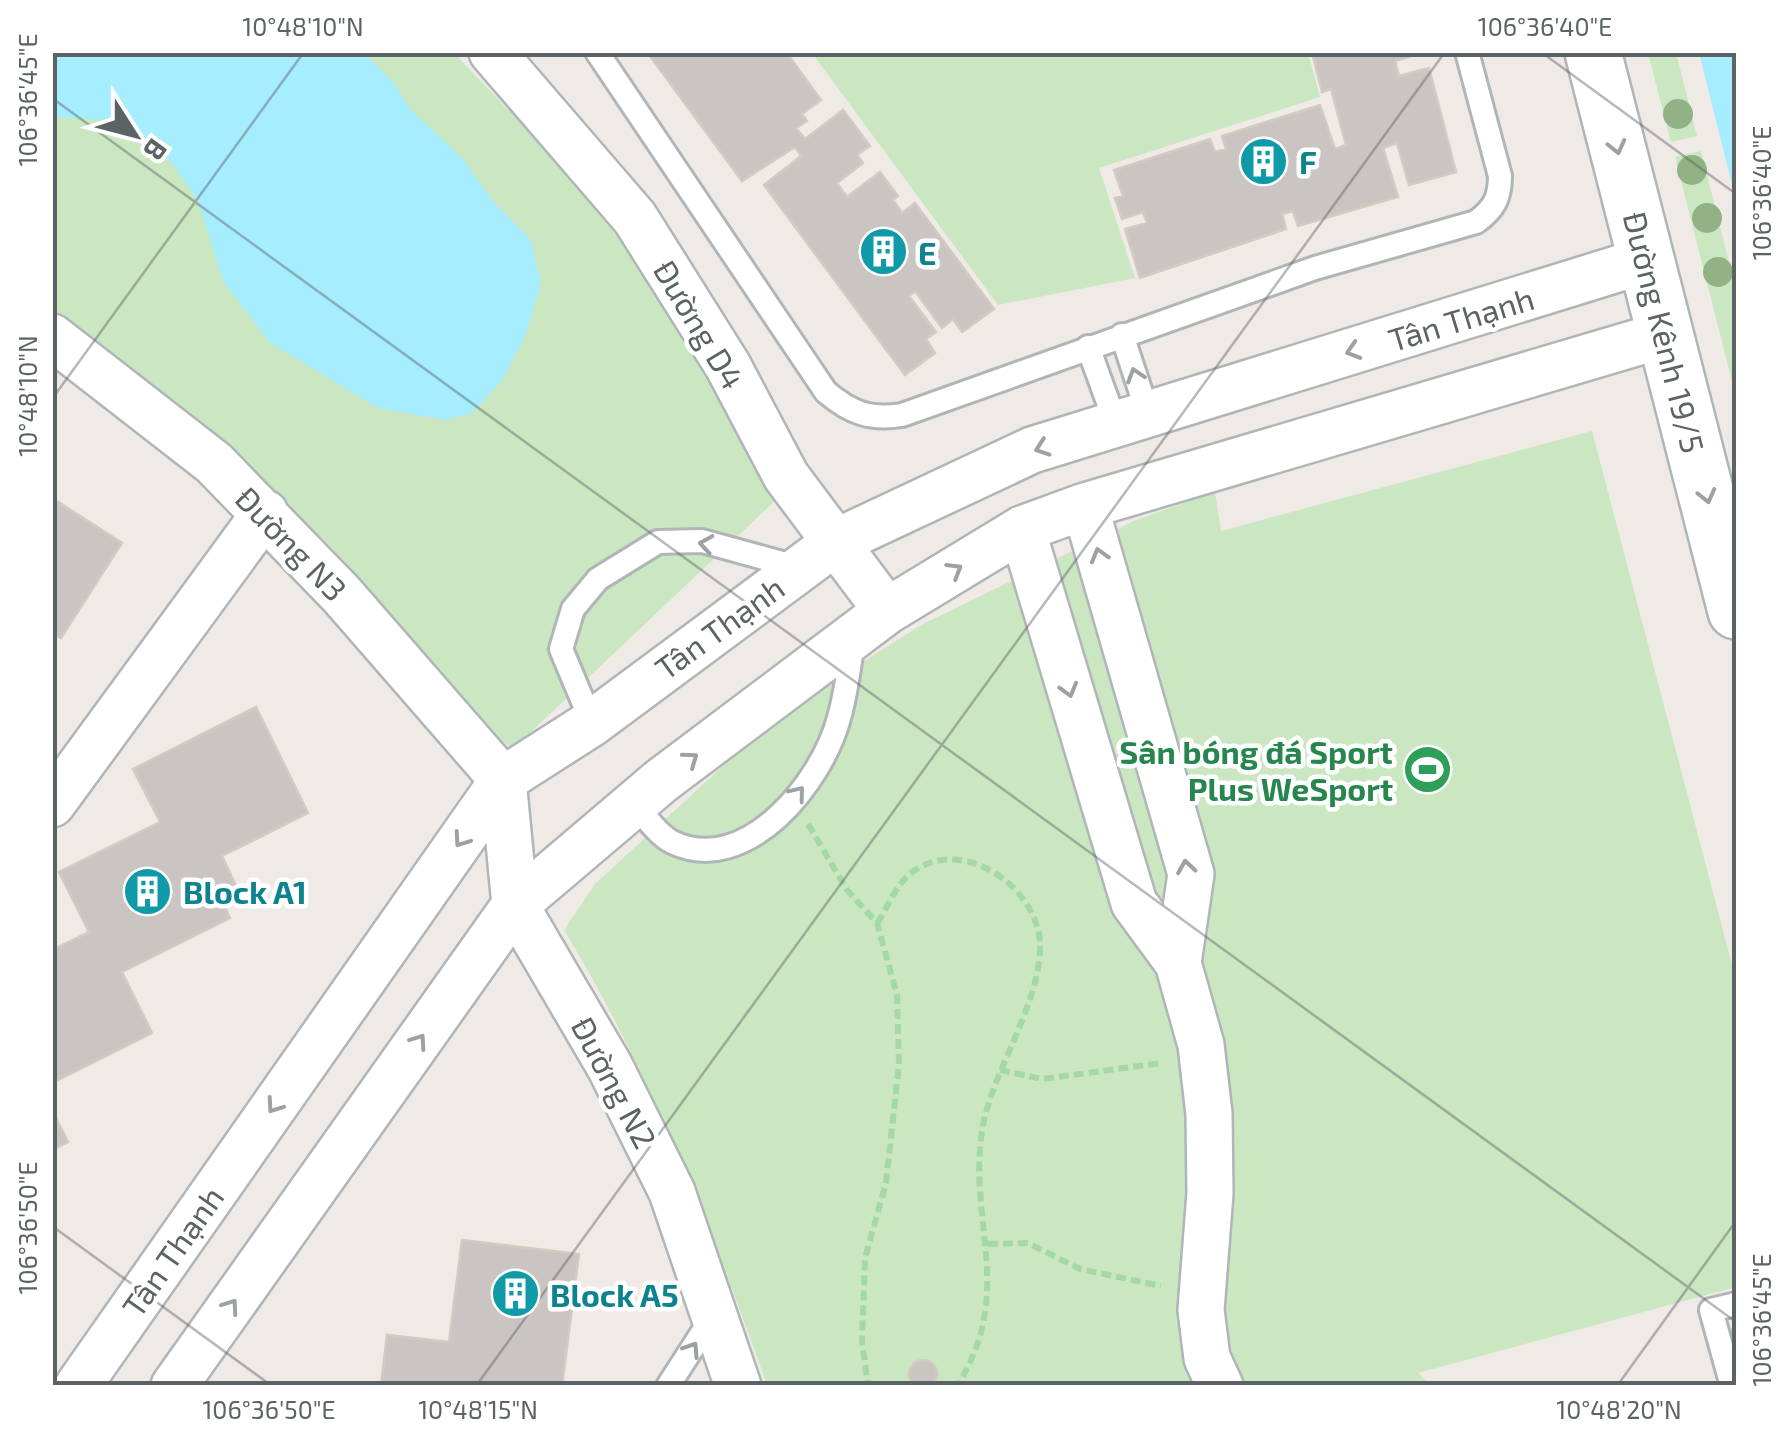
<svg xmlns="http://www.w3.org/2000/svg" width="1789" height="1438" font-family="'Exo 2',sans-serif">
	<rect width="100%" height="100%" fill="#efeae5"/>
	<!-- green -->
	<path fill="#cae7c1" d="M52,53H454L607,214L679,322L780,496L514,748C425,707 392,608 326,542C241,458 148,382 53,311Z
		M812,53H1308L1320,97L1099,168L1135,278L998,305Z
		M1648,53H1676L1697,136L1671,142Z
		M1701,151L1736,290V397L1675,157Z
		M1592,431L1736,980V1287L1418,1373L1430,1385H767C711,1228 651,1073 564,930L595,884L775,718L921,625L1136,520L1215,492L1221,531Z"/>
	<!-- water -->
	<path fill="#a5edff" d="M363,52L393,82L410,109L462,158L492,200L530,239L541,282L526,334L501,382L472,413L446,420L378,408L269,342L223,281L199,203L173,164L122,121L53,117V53Z
		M1699,53H1736V200Z"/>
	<!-- building -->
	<path fill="#cac5c2" stroke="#d4cac3" stroke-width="2.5" d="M647,52H786L821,100L802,114L807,121L796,128L805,139L843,110L870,146L857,155L863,163L837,183L847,197L880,172L898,196L893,200L902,213L915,203L994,309L962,332L953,319L942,328L915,291L909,296L936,332L926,339L935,353L905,375L764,185L801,156L795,147L742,181Z
		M1312,52H1425L1395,61L1399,76L1429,68L1456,172L1409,185L1397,143L1383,148L1398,197L1298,226L1293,211L1282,214L1286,229L1140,278L1125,229L1147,223L1143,212L1122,219L1115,198L1123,196L1114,170L1210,139L1215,152L1226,149L1222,136L1320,105L1335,149L1346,145L1331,89L1322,92Z
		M52,498L122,543L61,638L52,633Z
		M256,707L308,813L222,856L236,886L219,895L230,918L122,972L152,1033L52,1083V950L89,932L59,872L160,822L133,769Z
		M52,1110L68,1142L52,1150Z
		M462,1240L579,1254L562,1386H381L387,1335L449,1342Z
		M1736,1328V1370L1726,1331Z
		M909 1374a14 14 0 1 1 28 0a14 14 0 1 1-28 0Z"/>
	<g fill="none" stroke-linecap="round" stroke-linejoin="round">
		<defs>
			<path id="service" d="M597,52L826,392C851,413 870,420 902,415L1315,268L1476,222C1494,209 1500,198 1500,176L1467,52
				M1122,335L1148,414
				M1088,347L1116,424
				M592,723L561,649L573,609L598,579L658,542L702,541L800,568
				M634,803C644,815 658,835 672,842C746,878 822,782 839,718C846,694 849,667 853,642
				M668,1386L715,1313
				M1732,1386L1711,1310L1736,1304"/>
			<path id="minor" d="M492,52L635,218L728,366L786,476L887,611
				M52,337L214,463L342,595L503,780L515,905L610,1067L672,1192L738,1386
				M1085,506L1191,874L1178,963
				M1022,529L1134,903L1178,963L1201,1045L1209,1114L1210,1193L1201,1310L1207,1358L1220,1386
				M52,804L265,513
				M78,1386L503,780L592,723L836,542L1032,450L1646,260
				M174,1386L515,905L661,781L887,611L1022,529L1085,506L1666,334"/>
			<path id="tertiary" d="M1593,52L1736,611"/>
		</defs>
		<!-- service casing -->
		<use href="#service" stroke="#b0b5b7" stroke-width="28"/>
		<!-- minor casing -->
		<use href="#minor" stroke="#b0b5b7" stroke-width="50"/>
		<!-- tertiary casing -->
		<use href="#tertiary" stroke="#b0b5b7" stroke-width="60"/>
		<!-- path -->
		<path stroke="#a4d9a5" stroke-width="6" stroke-dasharray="10 5" stroke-linecap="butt" d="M808,824L847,890L877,923L897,995L899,1064L886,1183L865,1258L862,1342L868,1386
			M877,923C888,908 896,884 911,873C961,834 1037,886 1040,943C1042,1001 994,1068 983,1125C966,1221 1017,1291 957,1386
			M1000,1070L1042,1079L1162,1063
			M988,1244L1028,1243L1080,1269L1161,1286"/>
		<!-- service -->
		<use href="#service" stroke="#fff" stroke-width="22"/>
		<!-- minor -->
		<use href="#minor" stroke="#fff" stroke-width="45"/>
		<!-- tertiary -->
		<use href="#tertiary" stroke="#fff" stroke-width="55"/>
	</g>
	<!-- trees -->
	<g fill="#90b284">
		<circle cx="1678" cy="114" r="15"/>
		<circle cx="1692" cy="170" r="15"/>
		<circle cx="1707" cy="218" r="15"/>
		<circle cx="1718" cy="272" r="15"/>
	</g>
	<!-- one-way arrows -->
	<defs><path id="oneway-chevron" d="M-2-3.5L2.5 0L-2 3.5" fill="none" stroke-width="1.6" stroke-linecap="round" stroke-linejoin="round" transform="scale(2.5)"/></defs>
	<g stroke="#9da1a3">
		<use href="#oneway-chevron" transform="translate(1617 147) rotate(76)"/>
		<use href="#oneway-chevron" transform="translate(1353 351) rotate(163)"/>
		<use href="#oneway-chevron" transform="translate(1135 375) rotate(-108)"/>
		<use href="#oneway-chevron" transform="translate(1042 448) rotate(161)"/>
		<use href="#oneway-chevron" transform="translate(1707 496) rotate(76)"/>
		<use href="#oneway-chevron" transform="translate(706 544) rotate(-171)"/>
		<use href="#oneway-chevron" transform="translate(1099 555) rotate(-106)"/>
		<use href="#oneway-chevron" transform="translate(955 570) rotate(-31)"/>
		<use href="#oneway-chevron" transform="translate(1069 690) rotate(74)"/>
		<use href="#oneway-chevron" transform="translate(691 759) rotate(-36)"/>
		<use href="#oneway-chevron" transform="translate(798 793) rotate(-51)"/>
		<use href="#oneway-chevron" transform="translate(461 840) rotate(125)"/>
		<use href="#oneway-chevron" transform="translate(1186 867) rotate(-99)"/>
		<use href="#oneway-chevron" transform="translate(419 1041) rotate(-55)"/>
		<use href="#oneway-chevron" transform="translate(274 1106) rotate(125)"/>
		<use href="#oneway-chevron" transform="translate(231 1306) rotate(-55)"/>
		<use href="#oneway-chevron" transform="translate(692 1349) rotate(-57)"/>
	</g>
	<!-- ticks -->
	<path fill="none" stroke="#5c6365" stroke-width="2.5" stroke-opacity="0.45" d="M1541,52L1736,194M52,98L1736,1322M52,399L304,52M52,1226L272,1386M476,1386L1445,52M1617,1386L1736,1221"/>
	<!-- icons -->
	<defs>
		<symbol id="building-disc" viewBox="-11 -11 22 22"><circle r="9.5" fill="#0f9aa8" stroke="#fff"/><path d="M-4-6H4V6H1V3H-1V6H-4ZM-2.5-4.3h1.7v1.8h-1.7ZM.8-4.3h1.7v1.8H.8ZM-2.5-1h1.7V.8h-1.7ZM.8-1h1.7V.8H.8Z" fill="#fff"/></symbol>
		<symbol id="stadium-disc" viewBox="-11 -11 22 22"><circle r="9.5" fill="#2e9e5b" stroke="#fff"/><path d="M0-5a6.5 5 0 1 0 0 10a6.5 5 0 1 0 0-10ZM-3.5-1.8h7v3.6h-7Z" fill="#fff"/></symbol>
	</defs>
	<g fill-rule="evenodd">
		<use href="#building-disc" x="1236" y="134" width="55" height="55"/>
		<use href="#building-disc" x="856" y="224" width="55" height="55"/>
		<use href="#stadium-disc" x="1400" y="742" width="55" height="55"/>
		<use href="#building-disc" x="120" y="864" width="55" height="55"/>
		<use href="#building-disc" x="488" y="1266" width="55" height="55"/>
	</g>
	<g text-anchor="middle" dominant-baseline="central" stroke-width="9" stroke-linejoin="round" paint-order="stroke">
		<!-- culture labels -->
		<g font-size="32" font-weight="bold" fill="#0d838f" stroke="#fff" text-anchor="start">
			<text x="1299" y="161">F</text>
			<text x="918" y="252">E</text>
			<text x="183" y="891">Block A1</text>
			<text x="550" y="1294">Block A5</text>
		</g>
		<!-- street labels -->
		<g font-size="32" fill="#5c6365" stroke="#fff">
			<text transform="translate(1461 318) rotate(-17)">Tân Thạnh</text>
			<text transform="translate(700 324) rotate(59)">Đường D4</text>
			<text transform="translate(1665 332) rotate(76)">Đường Kênh 19/5</text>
			<text transform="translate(292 543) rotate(46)">Đường N3</text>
			<text transform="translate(719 627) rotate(-36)">Tân Thạnh</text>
			<text transform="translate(615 1082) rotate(62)">Đường N2</text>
			<text transform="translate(172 1251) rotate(-55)">Tân Thạnh</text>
		</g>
		<!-- leisure labels -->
		<g font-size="32" font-weight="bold" fill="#27864d" stroke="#fff" text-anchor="end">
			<text x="1393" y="751">Sân bóng đá Sport<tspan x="1393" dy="37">Plus WeSport</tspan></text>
		</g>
	</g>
	<!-- border -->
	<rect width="1789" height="1438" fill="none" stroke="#ffffff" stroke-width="110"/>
	<!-- north arrow -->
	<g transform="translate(135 135) rotate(126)" stroke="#ffffff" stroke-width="8" paint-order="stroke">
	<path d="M0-8L18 38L0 25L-18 38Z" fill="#5c6365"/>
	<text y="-15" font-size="28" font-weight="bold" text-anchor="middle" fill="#5c6365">B</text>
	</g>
	<rect x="55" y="55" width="1679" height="1328" fill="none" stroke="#5c6365" stroke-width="4"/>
	<g font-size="25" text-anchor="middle" fill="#5c6365">
		<text x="303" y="36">10°48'10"N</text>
		<text x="1545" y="36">106°36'40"E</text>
		<text transform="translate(28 100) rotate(-90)" y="9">106°36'45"E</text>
		<text transform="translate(1762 193) rotate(-90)" y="9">106°36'40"E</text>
		<text transform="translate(28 396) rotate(-90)" y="9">10°48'10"N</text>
		<text transform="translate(28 1228) rotate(-90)" y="9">106°36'50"E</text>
		<text transform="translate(1762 1320) rotate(-90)" y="9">106°36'45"E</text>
		<text x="269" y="1419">106°36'50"E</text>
		<text x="478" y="1419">10°48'15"N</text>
		<text x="1619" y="1419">10°48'20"N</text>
	</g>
</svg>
